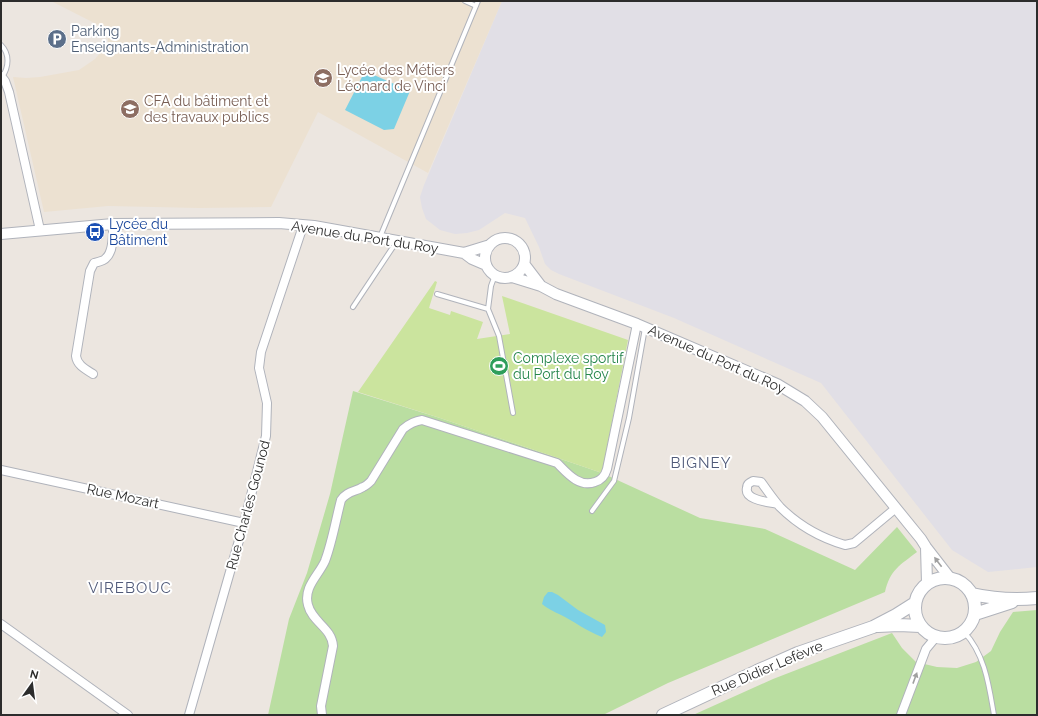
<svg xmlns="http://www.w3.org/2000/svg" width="1038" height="716" font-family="Raleway,sans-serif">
	<rect width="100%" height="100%" fill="#ece6e0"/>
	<!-- industrial -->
	<path fill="#e1dfe6" d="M502,1H1037V567L988,572L952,550L821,383L674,318L559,274L551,270L545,264L539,247L525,218L505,213L479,230L467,233L455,234L440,230L426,219L422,208L420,197L424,185Z"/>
	<!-- education -->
	<path fill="#ece1d1" d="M51,1H502L428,173L318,112L271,207L199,208L108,206L44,212L13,77L26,78L40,77L79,70L95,59L108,44V30Z"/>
	<!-- green -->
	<path fill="#badea1" d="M353,391L440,418L602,473L700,518L765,529L855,570L897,527L917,552C900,565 890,570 885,592L668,683L603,715H268L289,619L307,573L330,494Z
		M1037,610V715H693L773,679L892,633L902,648L916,662L937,667L957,668L976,662L991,651L1000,632L1013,612Z"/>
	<!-- pitch -->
	<path fill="#cbe49e" d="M435,281L437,282L429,308L450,315L451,311L483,322L477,339L510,334L502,296L628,340L602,473L440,418L358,392Z"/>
	<!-- water -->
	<path fill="#7cd1e5" d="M365,71L410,91L394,129L384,130L345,110Z
		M548,592H552L558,595L578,610L605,625L606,632L602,637C586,631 574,621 559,614C553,611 548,609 542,604L544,597Z"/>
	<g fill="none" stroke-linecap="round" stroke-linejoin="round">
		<defs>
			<path id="service" d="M465,1L476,6
				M1,45C10,54 9,67 2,77
				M380,237L478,1
				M437,294L488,309L491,286L495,275
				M353,307L397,241
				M488,309L499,336L513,413
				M592,511L614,481L629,418L645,328
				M964,632C985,654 989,686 994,715"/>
			<path id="minor" d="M1,76L5,81L9,92L40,230
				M93,374C85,369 77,365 76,356L90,271L94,263C98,262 104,261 106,258C114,251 113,233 113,224
				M1,470L244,523
				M777,504C769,502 744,500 747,488C747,484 749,483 753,481L761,482C767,490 773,499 780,507C798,525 821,538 845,545L854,543L896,508
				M1,624L128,715
				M189,715L244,523L266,436L267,403L259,368L261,352L301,232L302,225
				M322,715L321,706L333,646C332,628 312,622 308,605C303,587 319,575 325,561C332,543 336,519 341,500C347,491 355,492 363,487C366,486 369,483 371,481L403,429C409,424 414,421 422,420L557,463C567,473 579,488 595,482C602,480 605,476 607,469L637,324
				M901,715L926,649L936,637"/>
			<path id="tertiary" d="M1,234L113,224L279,223L314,226L464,253L472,259L486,265
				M485 258a20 20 0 1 1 40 0a20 20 0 1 1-40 0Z
				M464,253L490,245
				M525,265L541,286
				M512,277L541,286L556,294L637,324L777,384L805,401L822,417L921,539L926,547L950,578
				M926,547L927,583"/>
			<path id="secondary" d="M915 608a30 30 0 1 1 60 0a30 30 0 1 1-60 0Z
				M972,594C994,599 1015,600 1037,598
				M975,614L1012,602
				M878,626L899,625L920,626
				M663,715L757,671L798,653L873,627L896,615L915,603"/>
		</defs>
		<!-- service casing -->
		<use href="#service" stroke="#b0b3bb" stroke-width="6"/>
		<!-- minor casing -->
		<use href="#minor" stroke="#b0b3bb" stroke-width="10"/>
		<!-- tertiary casing -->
		<use href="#tertiary" stroke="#b0b3bb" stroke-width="12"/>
		<!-- secondary casing -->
		<use href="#secondary" stroke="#b0b3bb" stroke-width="14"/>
		<!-- service -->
		<use href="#service" stroke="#fff" stroke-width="4"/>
		<!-- minor -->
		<use href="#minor" stroke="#fff" stroke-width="8"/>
		<!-- tertiary -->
		<use href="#tertiary" stroke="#fff" stroke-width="10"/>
		<!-- secondary -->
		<use href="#secondary" stroke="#fff" stroke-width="12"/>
	</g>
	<!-- one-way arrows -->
	<defs><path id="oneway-solid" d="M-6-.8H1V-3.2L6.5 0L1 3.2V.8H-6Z"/></defs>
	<g fill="#a0a0a0">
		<use href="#oneway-solid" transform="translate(938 562) rotate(-127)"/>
		<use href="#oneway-solid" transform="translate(915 678) rotate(-70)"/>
	</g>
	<!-- icons -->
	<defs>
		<symbol id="parking-disc" viewBox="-11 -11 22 22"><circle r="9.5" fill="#5c6f8a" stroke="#fff"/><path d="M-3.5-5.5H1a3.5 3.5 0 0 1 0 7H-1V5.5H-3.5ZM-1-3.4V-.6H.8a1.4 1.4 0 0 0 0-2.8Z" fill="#fff"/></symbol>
		<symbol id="school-disc" viewBox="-11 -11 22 22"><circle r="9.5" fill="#8d6e63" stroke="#fff"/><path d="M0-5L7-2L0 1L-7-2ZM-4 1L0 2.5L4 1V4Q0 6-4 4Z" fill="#fff"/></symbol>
		<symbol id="bus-disc" viewBox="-11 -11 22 22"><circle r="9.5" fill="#1a4fb4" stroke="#fff"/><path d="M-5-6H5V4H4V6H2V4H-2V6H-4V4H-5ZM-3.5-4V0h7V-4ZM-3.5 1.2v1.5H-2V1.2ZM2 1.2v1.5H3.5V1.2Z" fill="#fff"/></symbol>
		<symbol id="stadium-disc" viewBox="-11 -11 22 22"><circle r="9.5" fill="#2e9e5b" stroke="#fff"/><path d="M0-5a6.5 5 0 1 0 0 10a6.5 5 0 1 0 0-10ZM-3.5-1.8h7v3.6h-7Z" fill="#fff"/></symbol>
	</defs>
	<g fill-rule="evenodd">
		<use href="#parking-disc" x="46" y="28" width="22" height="22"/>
		<use href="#school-disc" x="312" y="67" width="22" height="22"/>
		<use href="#school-disc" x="119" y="98" width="22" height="22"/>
		<use href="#bus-disc" x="84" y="221" width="22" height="22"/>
		<use href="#stadium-disc" x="488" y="355" width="22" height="22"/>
	</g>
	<g text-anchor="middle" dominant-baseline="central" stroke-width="4" stroke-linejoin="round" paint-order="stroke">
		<!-- service labels -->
		<g font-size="14" fill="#4e5e75" stroke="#fff" text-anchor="start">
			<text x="71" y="31">Parking<tspan x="71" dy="16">Enseignants-Administration</tspan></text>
		</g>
		<!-- education labels -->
		<g font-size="14" fill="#785e54" stroke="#fff" text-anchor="start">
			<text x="337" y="70">Lycée des Métiers<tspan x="337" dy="16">Léonard de Vinci</tspan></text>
			<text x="144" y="101">CFA du bâtiment et<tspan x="144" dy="16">des travaux publics</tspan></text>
		</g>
		<!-- transit labels -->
		<g font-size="14" fill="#164399" stroke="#fff" text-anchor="start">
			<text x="109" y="224">Lycée du<tspan x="109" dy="16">Bâtiment</tspan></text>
		</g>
		<!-- street labels -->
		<g font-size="14" fill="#2c2c2c" stroke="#fff">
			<text transform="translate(365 237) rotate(9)">Avenue du Port du Roy</text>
			<text transform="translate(717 359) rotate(24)">Avenue du Port du Roy</text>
			<text transform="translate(123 496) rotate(12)">Rue Mozart</text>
			<text transform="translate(248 505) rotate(-75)">Rue Charles Gounod</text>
			<text transform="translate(767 668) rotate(-23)">Rue Didier Lefèvre</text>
		</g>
		<!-- leisure labels -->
		<g font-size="14" fill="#27864d" stroke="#fff" text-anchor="start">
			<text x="513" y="358">Complexe sportif<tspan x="513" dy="16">du Port du Roy</tspan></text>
		</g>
		<!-- neighbourhood labels -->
		<g font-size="15" letter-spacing="1" fill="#505a79" stroke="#fff">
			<text x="701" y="463">BIGNEY</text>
			<text x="130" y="588">VIREBOUC</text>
		</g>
	</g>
	<!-- border -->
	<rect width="1038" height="716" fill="none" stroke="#2c2c2c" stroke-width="4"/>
	<!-- north arrow -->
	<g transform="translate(32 684) rotate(14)" stroke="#ffffff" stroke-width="3" paint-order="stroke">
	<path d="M0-3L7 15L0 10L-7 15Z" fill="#2c2c2c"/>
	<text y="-6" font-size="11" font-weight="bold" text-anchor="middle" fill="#2c2c2c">N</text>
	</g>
</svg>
